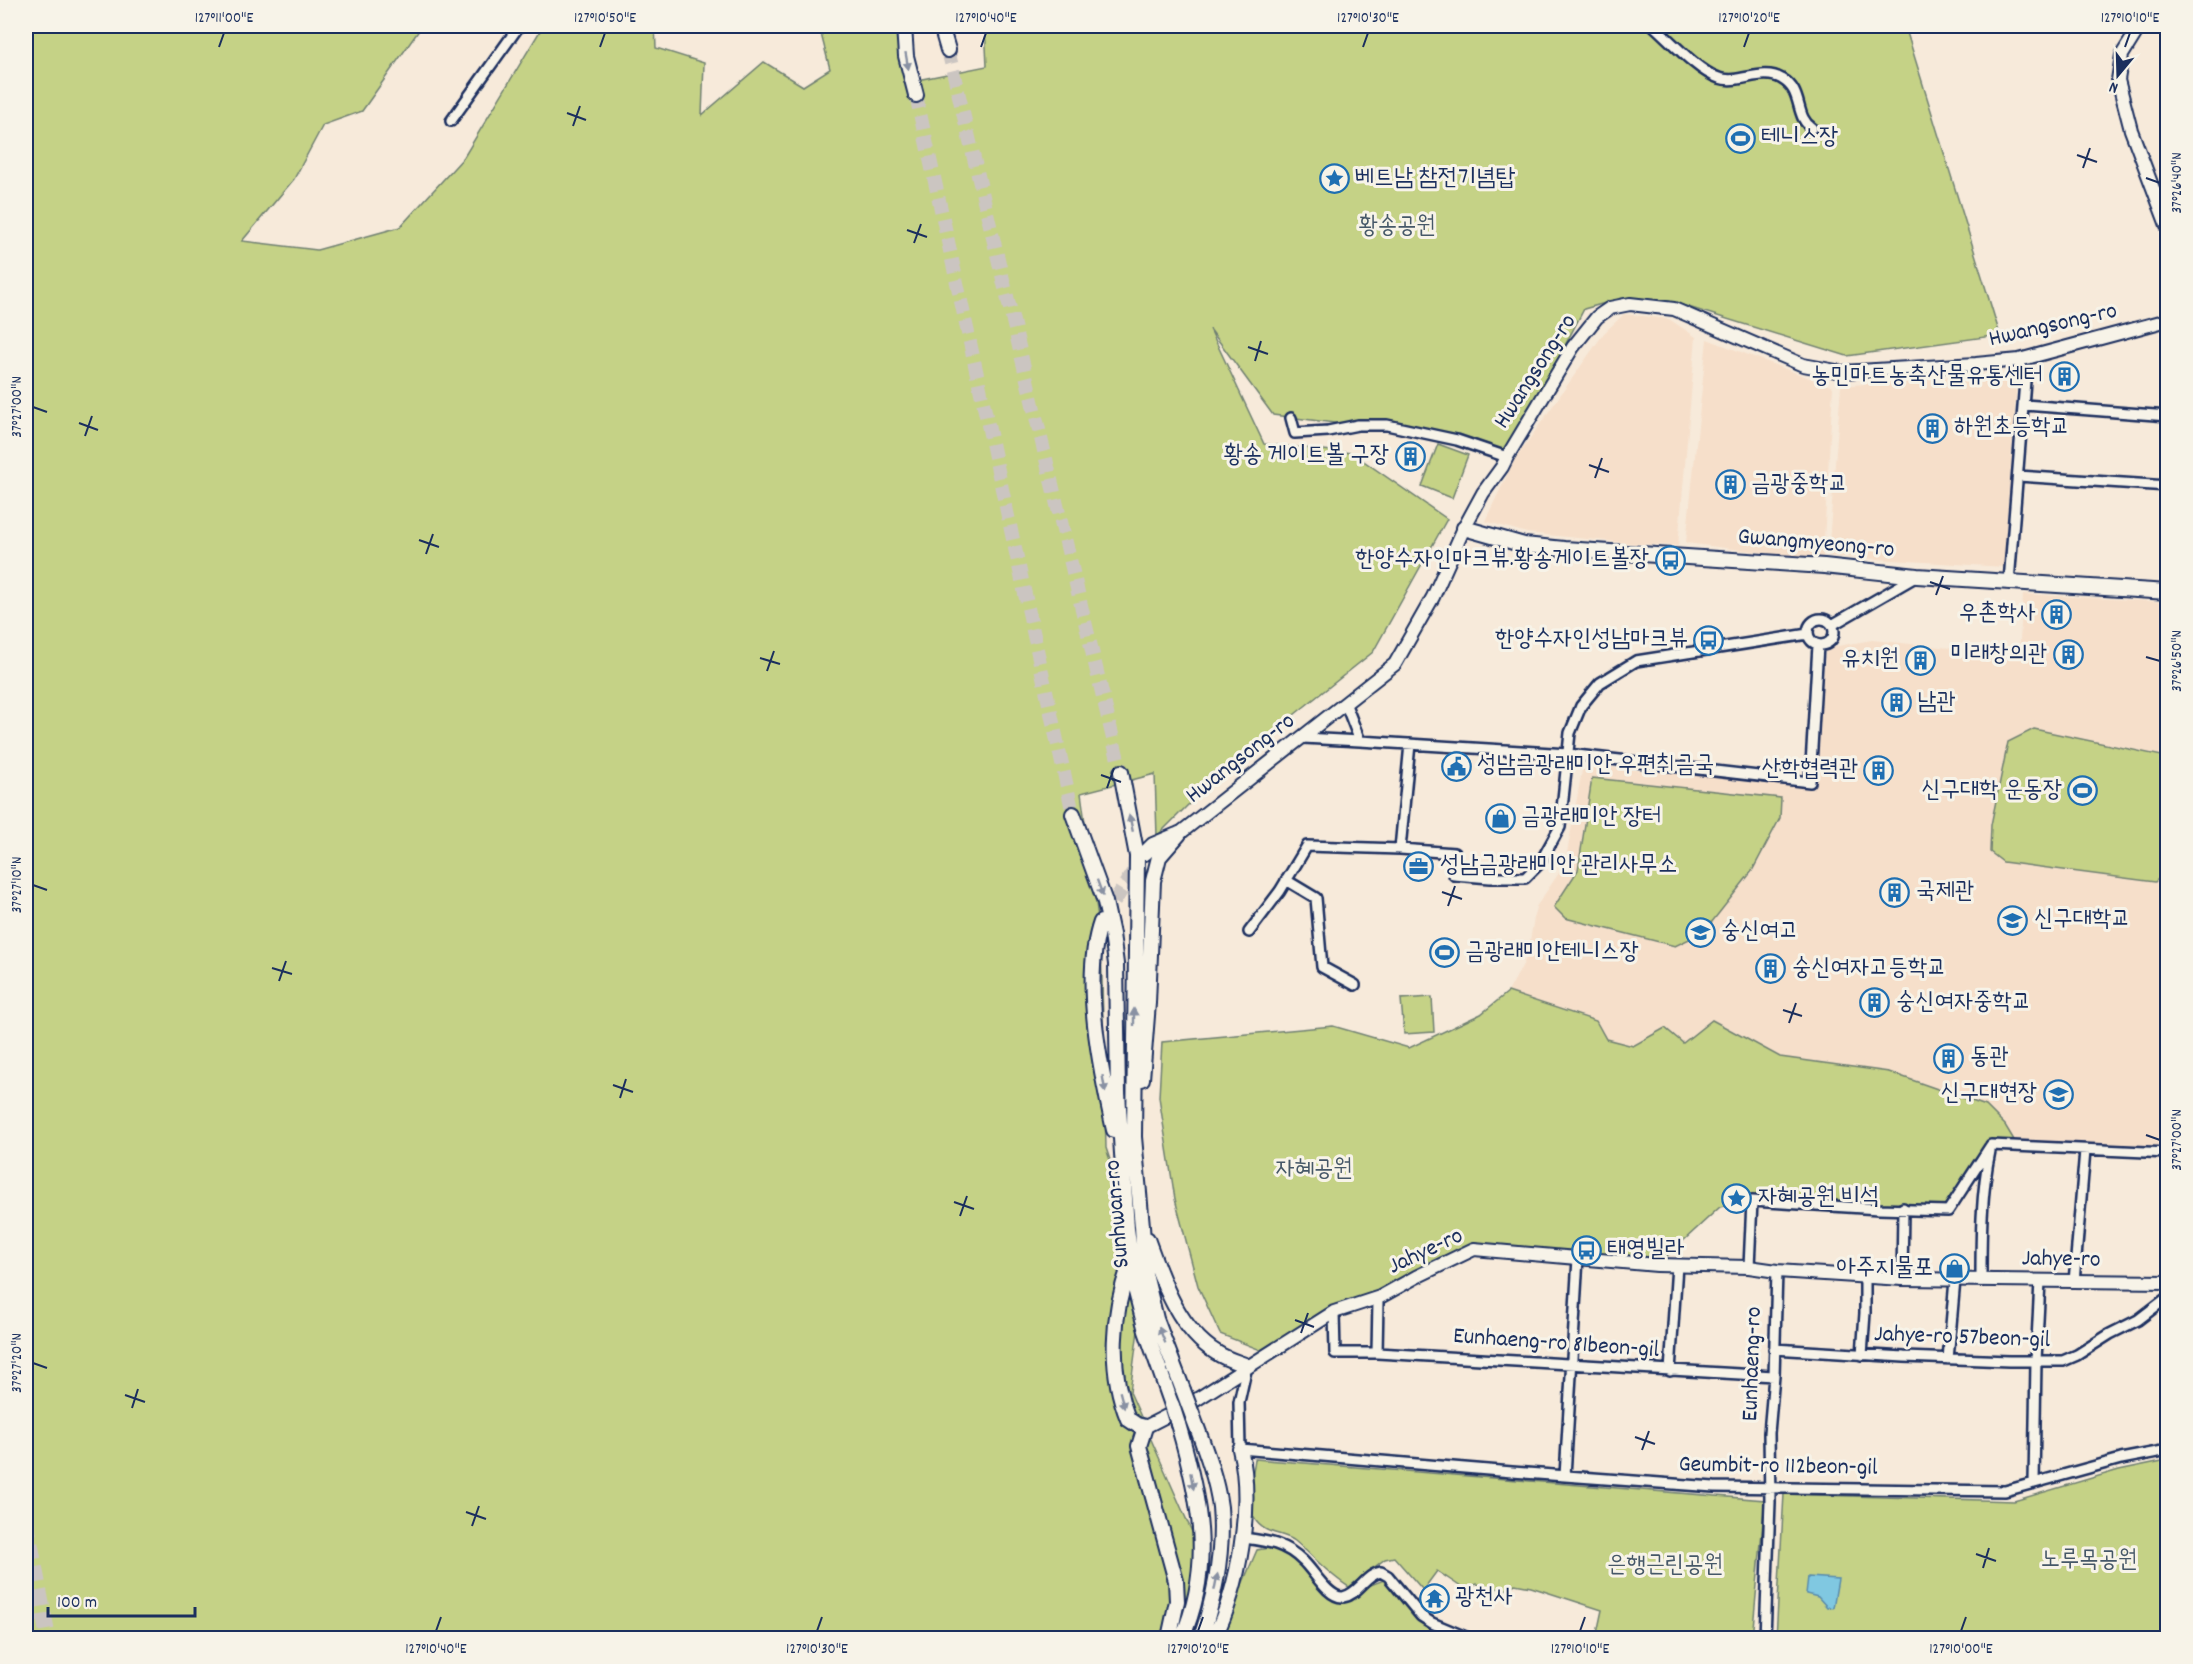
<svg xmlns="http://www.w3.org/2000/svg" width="2193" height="1664" font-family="Dekko,'Poor Story',sans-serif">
	<rect width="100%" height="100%" fill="#f7eada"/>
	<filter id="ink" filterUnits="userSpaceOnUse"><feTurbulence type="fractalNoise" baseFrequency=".0167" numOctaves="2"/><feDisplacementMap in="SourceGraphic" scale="12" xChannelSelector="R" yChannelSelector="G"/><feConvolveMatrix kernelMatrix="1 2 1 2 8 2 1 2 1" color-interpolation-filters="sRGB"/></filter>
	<g filter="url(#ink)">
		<!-- built -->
		<path fill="#f6dfca" d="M1624,314L1669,319L1696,337L1678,546L1637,544L1527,533L1485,521L1514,461L1604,333Z
			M1707,339L1833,387L1823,557L1806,558L1686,543Z
			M1977,375L2017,379L2004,567L1828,556L1841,386Z
			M2023,594L2167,602V1151L2017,1145L1944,1091L1889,1072L1780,1057L1712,1020L1683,1044L1665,1028L1633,1046L1606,1039L1596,1021L1508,992L1527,957L1536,907L1565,864L1583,765L1813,787L1826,648L1872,640L2019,655Z"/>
		<!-- green -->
		<path fill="#c5d286" stroke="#708072" stroke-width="1.5" d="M26,26H422L362,111L323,125L294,179L242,241L317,250L400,227L464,157L543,26H655L656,48L704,63L702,115L764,62L803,86L830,69L819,26H895L907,82L987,66L985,26H1905L2000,335L1847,356L1669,301L1623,298L1584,309L1507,457L1396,431L1273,415L1210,329L1264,444L1352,453L1447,519L1373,652L1280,726L1193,800L1157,836L1155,774L1081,793L1101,940L1106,1148L1146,1268L1130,1392L1196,1541V1601L1184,1638H26Z
			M1438,444L1468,455L1452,498L1422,486Z
			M2034,729L2167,757V837L2162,875L2155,882L2003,862L1990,852L1991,825L2008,742Z
			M1592,778L1781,798L1780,818L1752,871L1704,932L1675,946L1565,918L1554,907L1578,870Z
			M1508,992L1596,1021L1606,1039L1633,1046L1665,1028L1683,1043L1712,1020L1780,1057L1889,1072L1986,1106L2005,1125L2017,1145L1991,1143L1948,1211L1742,1201L1720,1207L1657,1265L1474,1249L1334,1312L1268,1353L1220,1334L1198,1286L1175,1199L1159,1097L1162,1042L1333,1026L1409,1048L1481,1014Z
			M1432,997L1434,1032L1404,1034L1401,999Z
			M1255,1459L1765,1500L1752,1638H1596L1602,1610L1531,1587L1515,1584L1505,1590L1477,1584L1464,1589L1437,1571L1423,1590L1394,1557L1385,1559L1349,1587C1328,1574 1314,1557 1295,1541C1287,1535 1274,1534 1265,1529C1240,1514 1252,1482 1255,1459Z
			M2167,1460V1638H1776L1784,1494L2014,1501L2119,1470Z
			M1281,1546L1338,1598L1352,1601L1360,1589L1389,1578L1417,1606L1438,1632L1456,1638H1219L1257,1550Z"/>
		<!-- water -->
		<path fill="#80c8e1" stroke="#588bad" stroke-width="1.5" d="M1808,1577L1838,1579L1833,1608L1827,1607L1818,1597L1806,1594Z"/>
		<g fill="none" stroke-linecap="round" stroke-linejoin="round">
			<!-- secondary-tunnel -->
			<path stroke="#cbc5c1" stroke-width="14" stroke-dasharray="14 7" stroke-linecap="butt" d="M948,50L1121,772
				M916,95L1073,814
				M1103,920L1139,862"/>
			<!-- motorway-tunnel -->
			<path stroke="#cbc5c1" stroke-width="16" stroke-dasharray="16 8" stroke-linecap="butt" d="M26,1520L48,1638"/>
			<defs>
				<path id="minor" d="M1654,26C1670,40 1699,72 1719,78C1739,85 1762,67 1782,79C1804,91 1794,117 1812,128
					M451,121L519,26
					M2024,405L2168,416
					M1291,418L1295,433L1328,431L1358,425H1387L1457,440L1507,457
					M2018,476L2168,486
					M2009,582L2025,381L2019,360
					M1808 632a13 13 0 1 1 26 0a13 13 0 1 1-26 0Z
					M1832,625L1917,576
					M1346,705L1360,741L1568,754L1810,782L1818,645
					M1303,738L1360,741
					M1400,849L1410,744
					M1286,880L1316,898L1322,967L1355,985
					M1249,932L1280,891L1307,846L1400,849L1455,853L1454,875L1490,878H1525L1540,863L1560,827L1570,733L1581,706L1600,683L1636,661L1808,634
					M1991,1145L2168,1153
					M1749,1267L1752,1201L1879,1209L1948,1211L1991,1145
					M1902,1279L1903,1208
					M1981,1281C1981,1238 1981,1193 1990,1151
					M2074,1282L2085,1150
					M1334,1312L1335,1353H1377L1774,1376
					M1774,1349L1904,1357L2009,1361H2063L2077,1355L2110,1334L2138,1320L2168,1297
					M1377,1353L1378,1301L1380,1297
					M1862,1355L1865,1313V1276
					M1948,1359L1955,1280
					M1247,1366L1239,1402L1240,1449L1512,1472L1714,1487L2005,1491L2121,1459L2168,1450
					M1670,1371L1677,1265
					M1565,1476L1578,1258
					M2034,1483L2036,1361L2040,1281
					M1244,1538C1267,1541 1285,1543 1303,1561C1313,1570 1328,1598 1343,1597C1358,1595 1366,1574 1381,1572L1388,1576L1421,1616L1432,1623L1468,1638
					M1765,1638L1770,1502L1769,1433L1774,1376L1777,1271"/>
				<path id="tertiary" d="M2140,26L2122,55L2118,80L2131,130L2168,228
					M1179,834L1395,664L1433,597L1464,528L1483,493L1502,467L1507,457L1573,347L1597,317L1610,308L1630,304L1674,309L1803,365L1842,372L1976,364L2019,360L2168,320
					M1145,1427L1188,1405L1334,1312L1380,1297L1416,1277L1474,1249L1657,1265L1749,1267L1777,1271L1902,1279L2168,1282"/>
				<path id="secondary" d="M904,26L906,56L916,95
					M941,26L948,50
					M1464,528L1524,545L1564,549L1824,566L1917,576L2168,592
					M1121,772L1137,856L1134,1137L1142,1226L1145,1274L1156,1319L1183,1390
					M1073,814L1105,902L1112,934L1116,964L1118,1093L1127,1229L1135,1288L1146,1331L1172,1405
					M1145,853L1153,845L1177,835
					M1101,922C1081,979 1101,1072 1114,1130
					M1142,1079L1148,1003L1153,881L1159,857L1179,834
					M1147,1239C1162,1280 1178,1329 1217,1353C1226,1359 1237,1362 1247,1366
					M1130,1264C1112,1313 1108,1370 1128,1419L1137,1425L1145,1427L1139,1446L1176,1581L1177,1601L1169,1638
					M1192,1414C1203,1444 1216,1475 1220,1507C1224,1552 1215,1596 1201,1638
					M1178,1424C1200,1499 1214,1565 1182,1638
					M1214,1638C1239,1588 1254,1504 1240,1449"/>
			</defs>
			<!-- minor casing -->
			<use href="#minor" stroke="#1b2f5e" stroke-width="14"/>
			<!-- tertiary casing -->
			<use href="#tertiary" stroke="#1b2f5e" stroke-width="16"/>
			<!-- secondary casing -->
			<use href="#secondary" stroke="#1b2f5e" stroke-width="18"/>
			<!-- minor -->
			<use href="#minor" stroke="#f7f3e8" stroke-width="9"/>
			<!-- tertiary -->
			<use href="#tertiary" stroke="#f7f3e8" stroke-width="12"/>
			<!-- secondary -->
			<use href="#secondary" stroke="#f7f3e8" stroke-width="14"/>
			<defs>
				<path id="secondary-bridge" d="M1183,1390L1192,1414
					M1172,1405L1178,1424"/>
			</defs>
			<!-- secondary-bridge casing -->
			<use href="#secondary-bridge" stroke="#1b2f5e" stroke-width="18" stroke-linecap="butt"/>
			<!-- secondary-bridge -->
			<use href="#secondary-bridge" stroke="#f7f3e8" stroke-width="14"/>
		</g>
		<!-- one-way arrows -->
		<defs><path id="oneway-solid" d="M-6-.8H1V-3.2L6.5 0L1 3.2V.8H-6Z" transform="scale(1.5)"/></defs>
		<g fill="#8991a3">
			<use href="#oneway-solid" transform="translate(907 61) rotate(80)"/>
			<use href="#oneway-solid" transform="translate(1131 823) rotate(-102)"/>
			<use href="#oneway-solid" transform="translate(1100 888) rotate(70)"/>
			<use href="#oneway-solid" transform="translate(1134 1017) rotate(-90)"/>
			<use href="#oneway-solid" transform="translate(1104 1084) rotate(80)"/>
			<use href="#oneway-solid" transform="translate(1162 1335) rotate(-112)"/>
			<use href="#oneway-solid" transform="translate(1122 1400) rotate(75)"/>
			<use href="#oneway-solid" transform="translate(1192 1481) rotate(79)"/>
			<use href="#oneway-solid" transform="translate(1216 1582) rotate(-79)"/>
		</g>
	</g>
	<!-- ticks -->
	<path fill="none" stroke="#1b2f5e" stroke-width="2" d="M219,47L224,33M600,47L605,33M981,47L986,33M1363,47L1368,33M1744,47L1749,33M2125,47L2130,33M567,113L586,120M573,126L580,106M2077,155L2097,162M2083,168L2090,148M2146,178L2160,183M907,230L927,237M914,243L921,224M1248,347L1268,354M1255,361L1261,341M33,407L47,412M79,423L98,430M85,436L92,416M1589,465L1609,472M1595,478L1602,458M419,540L439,547M426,554L433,534M1930,582L1950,589M1936,595L1943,576M2146,657L2160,661M760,658L780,664M767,671L774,651M1101,775L1121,782M1107,788L1114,768M33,885L47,890M1442,892L1462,899M1448,906L1455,886M272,968L292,974M279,981L286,961M1783,1010L1802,1016M1789,1023L1796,1003M613,1085L633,1092M620,1098L626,1079M2146,1135L2160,1140M954,1202L974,1209M960,1216L967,1196M1295,1320L1314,1327M1301,1333L1308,1313M33,1363L47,1368M125,1395L145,1402M132,1408L138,1389M1635,1437L1655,1444M1642,1450L1649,1431M466,1512L486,1519M472,1526L479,1506M1976,1554L1996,1561M1983,1568L1989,1548M436,1631L441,1617M817,1631L822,1617M1198,1631L1203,1617M1580,1631L1585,1617M1961,1631L1966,1617"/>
	<!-- icons -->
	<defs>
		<symbol id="stadium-ring" viewBox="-11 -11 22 22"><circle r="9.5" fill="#f7f3e8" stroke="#1f6fb2" stroke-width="1.5"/><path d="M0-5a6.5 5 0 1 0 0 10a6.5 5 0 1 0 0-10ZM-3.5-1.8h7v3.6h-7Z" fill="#1f6fb2"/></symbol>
		<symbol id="sight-ring" viewBox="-11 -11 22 22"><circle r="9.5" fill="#f7f3e8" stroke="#1f6fb2" stroke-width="1.5"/><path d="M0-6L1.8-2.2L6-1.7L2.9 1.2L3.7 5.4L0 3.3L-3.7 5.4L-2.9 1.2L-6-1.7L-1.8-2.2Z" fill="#1f6fb2"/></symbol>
		<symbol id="building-ring" viewBox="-11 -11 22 22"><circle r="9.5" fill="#f7f3e8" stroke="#1f6fb2" stroke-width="1.5"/><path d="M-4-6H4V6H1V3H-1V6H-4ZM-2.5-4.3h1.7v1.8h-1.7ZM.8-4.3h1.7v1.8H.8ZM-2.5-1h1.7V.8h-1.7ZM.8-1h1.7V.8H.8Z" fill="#1f6fb2"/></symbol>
		<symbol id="bus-ring" viewBox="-11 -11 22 22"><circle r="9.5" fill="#f7f3e8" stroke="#1f6fb2" stroke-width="1.5"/><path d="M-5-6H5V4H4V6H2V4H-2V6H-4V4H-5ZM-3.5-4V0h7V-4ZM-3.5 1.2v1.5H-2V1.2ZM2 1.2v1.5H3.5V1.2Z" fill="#1f6fb2"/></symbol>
		<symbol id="civic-ring" viewBox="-11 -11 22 22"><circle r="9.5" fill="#f7f3e8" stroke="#1f6fb2" stroke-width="1.5"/><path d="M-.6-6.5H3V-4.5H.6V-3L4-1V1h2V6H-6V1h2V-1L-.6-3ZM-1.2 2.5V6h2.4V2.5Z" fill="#1f6fb2"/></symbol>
		<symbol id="shop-ring" viewBox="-11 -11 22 22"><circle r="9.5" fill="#f7f3e8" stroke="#1f6fb2" stroke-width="1.5"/><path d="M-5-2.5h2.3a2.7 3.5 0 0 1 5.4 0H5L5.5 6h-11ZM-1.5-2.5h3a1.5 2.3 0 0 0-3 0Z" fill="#1f6fb2"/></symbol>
		<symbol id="office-ring" viewBox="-11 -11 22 22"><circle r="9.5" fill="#f7f3e8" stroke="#1f6fb2" stroke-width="1.5"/><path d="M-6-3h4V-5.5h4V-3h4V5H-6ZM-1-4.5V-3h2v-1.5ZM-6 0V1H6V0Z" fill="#1f6fb2"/></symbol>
		<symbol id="university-ring" viewBox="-11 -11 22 22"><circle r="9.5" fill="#f7f3e8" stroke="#1f6fb2" stroke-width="1.5"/><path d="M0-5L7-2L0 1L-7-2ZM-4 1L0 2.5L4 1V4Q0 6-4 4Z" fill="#1f6fb2"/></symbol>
		<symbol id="school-ring" viewBox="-11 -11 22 22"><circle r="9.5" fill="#f7f3e8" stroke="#1f6fb2" stroke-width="1.5"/><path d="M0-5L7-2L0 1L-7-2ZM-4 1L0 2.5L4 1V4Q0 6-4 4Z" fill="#1f6fb2"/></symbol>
		<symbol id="temple-ring" viewBox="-11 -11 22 22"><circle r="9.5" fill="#f7f3e8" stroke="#1f6fb2" stroke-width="1.5"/><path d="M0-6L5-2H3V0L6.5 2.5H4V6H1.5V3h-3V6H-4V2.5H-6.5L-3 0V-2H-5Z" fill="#1f6fb2"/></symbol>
	</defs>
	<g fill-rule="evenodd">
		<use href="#stadium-ring" x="1724" y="122" width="33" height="33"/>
		<use href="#sight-ring" x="1318" y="162" width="33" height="33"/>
		<use href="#building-ring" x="2048" y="360" width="33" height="33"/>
		<use href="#building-ring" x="1916" y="412" width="33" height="33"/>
		<use href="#building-ring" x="1394" y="440" width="33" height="33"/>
		<use href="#building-ring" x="1714" y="468" width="33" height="33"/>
		<use href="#bus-ring" x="1654" y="544" width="33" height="33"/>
		<use href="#building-ring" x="2040" y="598" width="33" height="33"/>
		<use href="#bus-ring" x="1692" y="624" width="33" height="33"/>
		<use href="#building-ring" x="2052" y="638" width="33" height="33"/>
		<use href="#building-ring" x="1904" y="644" width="33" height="33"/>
		<use href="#building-ring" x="1880" y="686" width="33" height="33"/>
		<use href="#civic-ring" x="1440" y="750" width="33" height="33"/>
		<use href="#building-ring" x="1862" y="754" width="33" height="33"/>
		<use href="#stadium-ring" x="2066" y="774" width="33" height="33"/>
		<use href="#shop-ring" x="1484" y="802" width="33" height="33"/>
		<use href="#office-ring" x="1402" y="850" width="33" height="33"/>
		<use href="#building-ring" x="1878" y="876" width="33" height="33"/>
		<use href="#university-ring" x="1996" y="904" width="33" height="33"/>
		<use href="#school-ring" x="1684" y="916" width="33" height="33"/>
		<use href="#stadium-ring" x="1428" y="936" width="33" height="33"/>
		<use href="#building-ring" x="1754" y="952" width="33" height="33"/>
		<use href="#building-ring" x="1858" y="986" width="33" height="33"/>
		<use href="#building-ring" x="1932" y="1042" width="33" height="33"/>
		<use href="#school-ring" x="2042" y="1078" width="33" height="33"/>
		<use href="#sight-ring" x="1720" y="1182" width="33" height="33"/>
		<use href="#bus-ring" x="1570" y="1234" width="33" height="33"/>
		<use href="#shop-ring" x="1938" y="1252" width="33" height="33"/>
		<use href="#temple-ring" x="1418" y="1582" width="33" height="33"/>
	</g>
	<g text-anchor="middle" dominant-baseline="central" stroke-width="6" stroke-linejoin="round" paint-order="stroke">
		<!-- poi labels -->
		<g font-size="24" fill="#1b2f5e" stroke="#f7f3e8" text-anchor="start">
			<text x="1761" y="138">테니스장</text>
			<text x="1355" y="179">베트남 참전기념탑</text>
			<text x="2043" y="377" text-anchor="end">농민마트농축산물유통센터</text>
			<text x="1954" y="428">하원초등학교</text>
			<text x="1389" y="456" text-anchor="end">황송 게이트볼 구장</text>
			<text x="1751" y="485">금광중학교</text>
			<text x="1649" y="560" text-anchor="end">한양수자인마크뷰.황송게이트볼장</text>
			<text x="2036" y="614" text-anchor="end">우촌학사</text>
			<text x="1688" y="640" text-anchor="end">한양수자인성남마크뷰</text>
			<text x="2047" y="655" text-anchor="end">미래창의관</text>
			<text x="1899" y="660" text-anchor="end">유치원</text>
			<text x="1917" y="703">남관</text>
			<text x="1477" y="766">성남금광래미안 우편취금국</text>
			<text x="1858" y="770" text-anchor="end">산학협력관</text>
			<text x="2062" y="791" text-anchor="end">신구대학 운동장</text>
			<text x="1521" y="818">금광래미안 장터</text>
			<text x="1440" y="866">성남금광래미안 관리사무소</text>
			<text x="1916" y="892">국제관</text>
			<text x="2034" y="920">신구대학교</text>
			<text x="1721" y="932">숭신여고</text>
			<text x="1465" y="953">금광래미안테니스장</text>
			<text x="1792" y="969">숭신여자고등학교</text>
			<text x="1896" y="1003">숭신여자중학교</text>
			<text x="1970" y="1058">동관</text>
			<text x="2037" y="1094" text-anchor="end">신구대현장</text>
			<text x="1758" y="1198">자혜공원 비석</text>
			<text x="1607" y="1250">태영빌라</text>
			<text x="1933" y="1269" text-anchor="end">아주지물포</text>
			<text x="1455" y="1598">광천사</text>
		</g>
		<!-- park labels -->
		<g font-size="24" fill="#465868" stroke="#f7f3e8">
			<text x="1397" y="227">황송공원</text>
			<text x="1314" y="1170">자혜공원</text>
			<text x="2089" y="1561">노루목공원</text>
			<text x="1665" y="1566">은행근린공원</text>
		</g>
		<!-- street labels -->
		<g font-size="24" fill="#1b2f5e" stroke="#f7f3e8">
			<text transform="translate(2053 326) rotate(-13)">Hwangsong-ro</text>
			<text transform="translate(1536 372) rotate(-57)">Hwangsong-ro</text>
			<text transform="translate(1816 544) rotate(5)">Gwangmyeong-ro</text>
			<text transform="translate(1241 759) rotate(-38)">Hwangsong-ro</text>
			<text transform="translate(1118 1214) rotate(-95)">Sunhwan-ro</text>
			<text transform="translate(1426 1252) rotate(-25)">Jahye-ro</text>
			<text transform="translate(2061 1260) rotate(1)">Jahye-ro</text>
			<text transform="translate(1962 1338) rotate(2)">Jahye-ro 57beon-gil</text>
			<text transform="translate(1556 1344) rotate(4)">Eunhaeng-ro 81beon-gil</text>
			<text transform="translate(1753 1364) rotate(-88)">Eunhaeng-ro</text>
			<text transform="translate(1778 1467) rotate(1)">Geumbit-ro 112beon-gil</text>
		</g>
	</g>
	<!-- margin -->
	<rect width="2193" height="1664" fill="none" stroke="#f7f3e8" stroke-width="66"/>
	<!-- north arrow -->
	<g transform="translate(2118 75) rotate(199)" stroke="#f7f3e8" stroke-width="4.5" paint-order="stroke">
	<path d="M0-4.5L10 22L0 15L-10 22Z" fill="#1b2f5e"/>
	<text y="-9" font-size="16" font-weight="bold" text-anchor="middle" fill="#1b2f5e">N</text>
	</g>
	<!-- scale -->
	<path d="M48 1607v9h147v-9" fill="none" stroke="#1b2f5e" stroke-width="3"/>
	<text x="57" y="1607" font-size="18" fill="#1b2f5e" stroke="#f7f3e8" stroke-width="4.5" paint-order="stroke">100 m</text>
	<rect x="33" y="33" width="2127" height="1598" fill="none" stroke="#1b2f5e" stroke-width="2"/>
	<g font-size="15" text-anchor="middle" fill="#1b2f5e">
		<text x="224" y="22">127°11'00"E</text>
		<text x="605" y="22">127°10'50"E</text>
		<text x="986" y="22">127°10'40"E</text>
		<text x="1368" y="22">127°10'30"E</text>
		<text x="1749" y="22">127°10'20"E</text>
		<text x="2130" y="22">127°10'10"E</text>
		<text transform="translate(2176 183) rotate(-90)" y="5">37°26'40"N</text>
		<text transform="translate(16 407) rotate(-90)" y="5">37°27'00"N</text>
		<text transform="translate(2176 661) rotate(-90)" y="5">37°26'50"N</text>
		<text transform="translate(16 885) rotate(-90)" y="5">37°27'10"N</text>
		<text transform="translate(2176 1140) rotate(-90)" y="5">37°27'00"N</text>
		<text transform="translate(16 1363) rotate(-90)" y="5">37°27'20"N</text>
		<text x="436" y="1653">127°10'40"E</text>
		<text x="817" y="1653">127°10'30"E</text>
		<text x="1198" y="1653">127°10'20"E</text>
		<text x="1580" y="1653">127°10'10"E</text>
		<text x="1961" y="1653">127°10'00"E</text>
	</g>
</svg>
